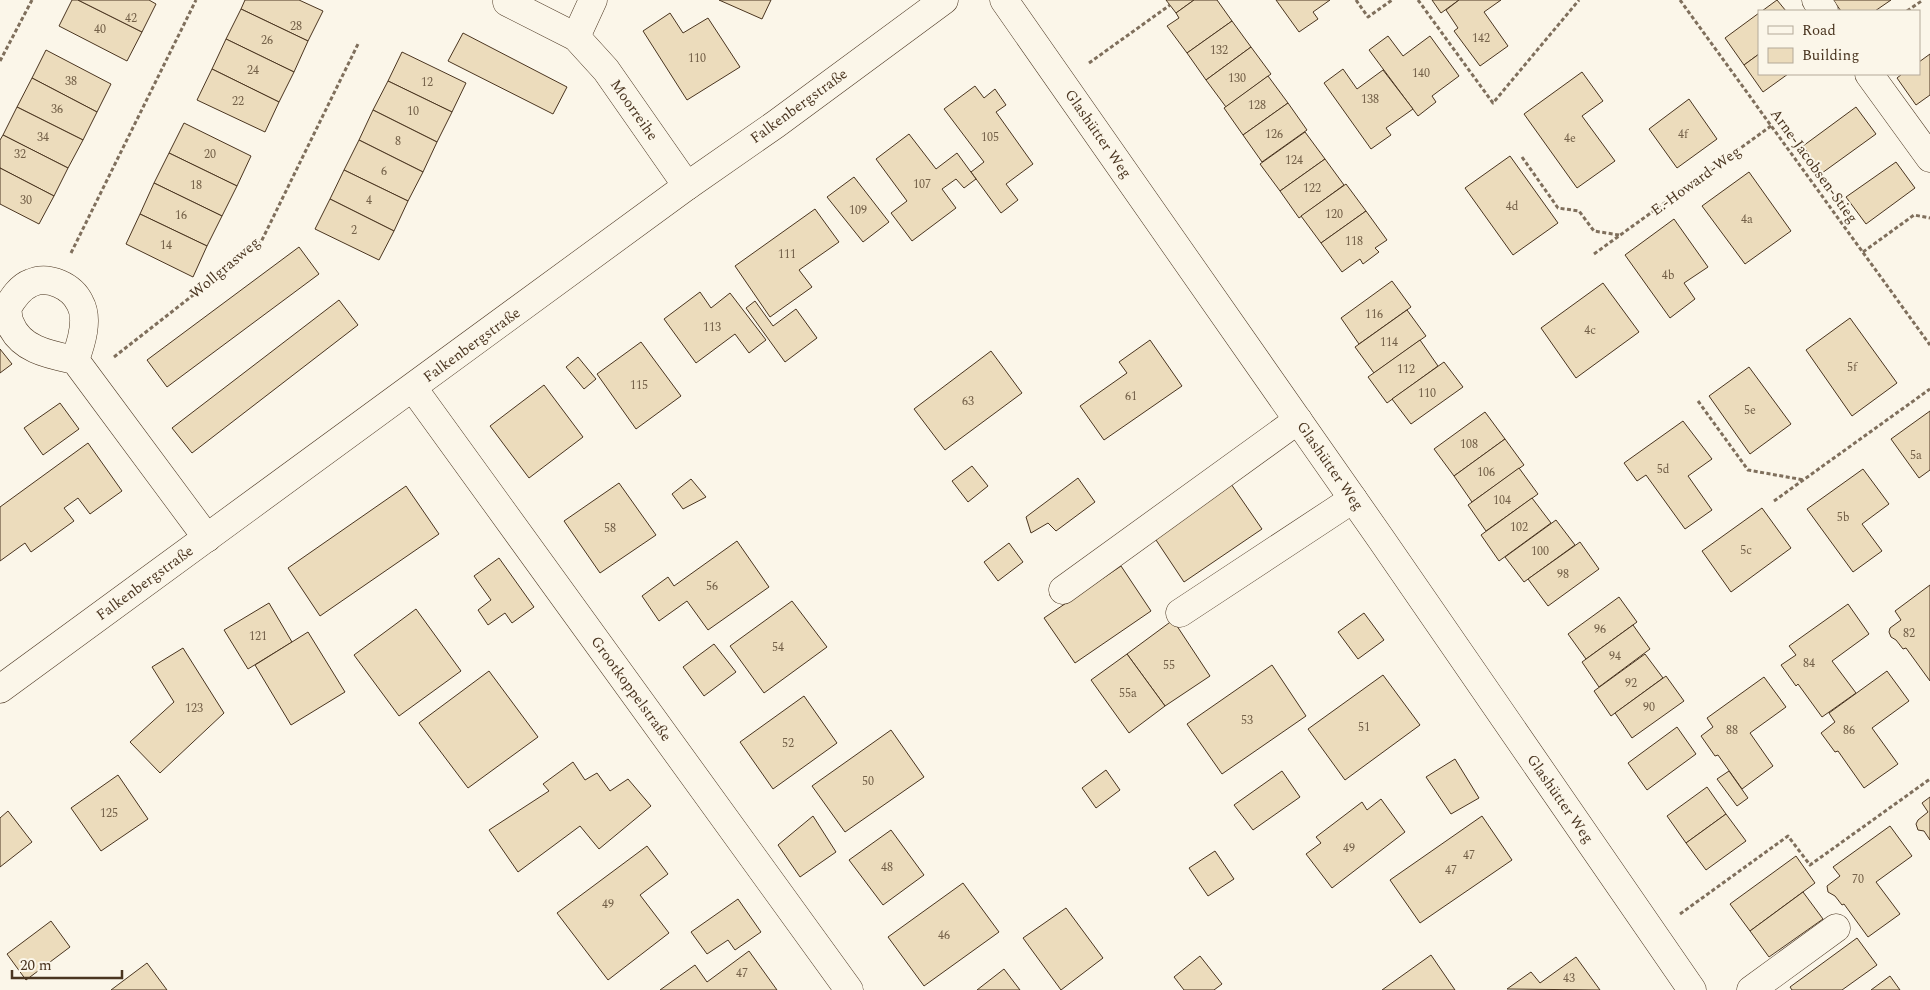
<svg xmlns="http://www.w3.org/2000/svg" width="1930" height="990" font-family="Spectral,serif">
  <rect width="100%" height="100%" fill="#fbf6e9"/>
  <g fill="#ecdcbc" stroke="#4a3520">
    <polygon points="72,0 78,0 142,32 127,61 59,26"/>
    <polygon points="78,0 149,0 156,4 142,32"/>
    <polygon points="245,0 299,0 323,11 308,41 241,9"/>
    <polygon points="719,0 771,0 762,19"/>
    <polygon points="1166,0 1194,0 1176,13"/>
    <polygon points="1194,0 1217,0 1232,21 1187,53 1167,26 1179,18 1176,13"/>
    <polygon points="1276,0 1330,0 1313,12 1318,19 1299,32"/>
    <polygon points="1432,0 1459,0 1441,13"/>
    <polygon points="1459,0 1501,0 1484,12 1508,46 1480,66 1454,31 1458,28 1446,10"/>
    <polygon points="1777,0 1786,11 1762,11"/>
    <polygon points="1833,0 1891,0 1875,11 1841,11"/>
    <polygon points="241,9 308,41 294,72 226,39"/>
    <polygon points="670,13 683,33 708,18 740,67 687,100 643,31"/>
    <polygon points="1759,13 1759,54 1744,65 1725,38"/>
    <polygon points="1232,21 1251,47 1206,80 1187,53"/>
    <polygon points="463,33 567,87 553,114 448,61"/>
    <polygon points="1388,36 1403,56 1430,36 1459,76 1432,96 1436,102 1418,116 1369,50"/>
    <polygon points="226,39 294,72 279,102 212,69"/>
    <polygon points="1251,47 1271,74 1226,107 1206,80"/>
    <polygon points="46,50 111,84 97,112 32,78"/>
    <polygon points="402,52 466,83 452,112 388,81"/>
    <polygon points="1759,54 1759,74 1788,74 1763,92 1744,65"/>
    <polygon points="1930,54 1930,95 1916,105 1897,78 1902,74 1919,74 1919,62"/>
    <polygon points="212,69 279,102 265,132 197,100"/>
    <polygon points="1343,69 1357,89 1383,70 1413,109 1386,128 1391,135 1371,149 1324,83"/>
    <polygon points="1582,72 1603,101 1582,116 1615,161 1577,188 1524,114"/>
    <polygon points="1268,76 1288,103 1243,135 1224,108"/>
    <polygon points="32,78 97,112 83,140 17,107"/>
    <polygon points="388,81 452,112 437,142 373,110"/>
    <polygon points="975,86 984,98 995,89 1006,105 996,112 1033,164 1006,184 1018,200 1001,213 971,172 984,162 944,109"/>
    <polygon points="1689,99 1717,139 1677,168 1649,129"/>
    <polygon points="1288,103 1307,130 1262,162 1243,135"/>
    <polygon points="17,107 83,140 68,168 3,135"/>
    <polygon points="1856,107 1876,134 1822,173 1803,146"/>
    <polygon points="373,110 437,142 423,172 359,140"/>
    <polygon points="184,123 251,156 237,186 169,153"/>
    <polygon points="1305,132 1325,159 1280,191 1260,164"/>
    <polygon points="909,134 936,169 957,153 976,179 964,188 956,179 942,189 956,208 912,241 891,213 907,201 876,159"/>
    <polygon points="3,135 68,168 54,196 0,168 0,140"/>
    <polygon points="359,140 423,172 408,201 344,170"/>
    <polygon points="169,153 237,186 222,216 154,183"/>
    <polygon points="1510,156 1558,223 1513,255 1465,188"/>
    <polygon points="1325,159 1344,185 1299,218 1280,191"/>
    <polygon points="1896,162 1915,188 1866,224 1846,197"/>
    <polygon points="0,168 54,196 39,224 0,204"/>
    <polygon points="344,170 408,201 394,231 330,199"/>
    <polygon points="1749,172 1791,231 1745,264 1702,206"/>
    <polygon points="854,177 889,222 863,242 827,197"/>
    <polygon points="154,183 222,216 207,246 140,214"/>
    <polygon points="1346,184 1366,211 1321,243 1301,216"/>
    <polygon points="330,199 394,231 379,260 315,229"/>
    <polygon points="815,209 839,242 799,270 812,287 770,317 735,266"/>
    <polygon points="1366,211 1387,240 1375,248 1379,252 1363,264 1360,259 1342,272 1321,243"/>
    <polygon points="140,214 207,246 193,277 126,244"/>
    <polygon points="1674,219 1708,267 1684,283 1695,299 1670,318 1625,255"/>
    <polygon points="299,247 319,274 167,387 147,360"/>
    <polygon points="1392,281 1411,307 1359,344 1341,318"/>
    <polygon points="1603,283 1639,332 1576,378 1541,328"/>
    <polygon points="700,292 711,308 730,293 766,340 749,353 735,334 696,363 664,319"/>
    <polygon points="339,300 358,325 192,453 172,428"/>
    <polygon points="755,301 773,326 796,309 817,338 785,362 746,308"/>
    <polygon points="1407,310 1426,336 1374,373 1355,347"/>
    <polygon points="1850,318 1897,383 1852,416 1806,350"/>
    <polygon points="1150,340 1182,386 1104,440 1080,406 1127,373 1119,362"/>
    <polygon points="1420,340 1438,366 1387,403 1368,377"/>
    <polygon points="641,342 681,396 636,429 597,374"/>
    <polygon points="0,349 12,364 0,373"/>
    <polygon points="991,351 1022,393 945,450 914,409"/>
    <polygon points="578,357 596,379 584,389 566,367"/>
    <polygon points="1444,362 1463,387 1411,424 1392,399"/>
    <polygon points="1749,367 1791,424 1750,454 1709,396"/>
    <polygon points="544,385 583,437 529,478 490,426"/>
    <polygon points="60,403 79,429 43,455 24,428"/>
    <polygon points="1930,411 1930,470 1919,478 1891,439"/>
    <polygon points="1485,412 1505,439 1454,476 1434,449"/>
    <polygon points="1683,421 1712,459 1688,476 1712,510 1685,529 1646,475 1637,481 1624,463"/>
    <polygon points="1505,439 1524,465 1472,502 1454,476"/>
    <polygon points="88,443 122,491 90,514 78,498 64,508 74,521 31,552 25,543 0,561 0,507"/>
    <polygon points="972,466 988,486 968,502 952,481"/>
    <polygon points="1519,468 1538,494 1486,531 1468,505"/>
    <polygon points="1863,469 1889,504 1862,524 1882,551 1853,572 1807,509"/>
    <polygon points="1078,478 1095,502 1056,531 1048,523 1031,533 1026,517"/>
    <polygon points="691,479 706,497 683,509 672,494"/>
    <polygon points="619,483 656,535 600,573 564,521"/>
    <polygon points="1231,484 1262,529 1184,582 1154,537"/>
    <polygon points="406,486 439,534 320,616 288,568"/>
    <polygon points="1532,498 1551,523 1499,561 1481,535"/>
    <polygon points="1762,508 1791,548 1731,592 1702,551"/>
    <polygon points="1556,520 1575,545 1524,582 1505,557"/>
    <polygon points="737,541 769,587 708,630 687,601 659,621 642,596 668,577 674,586"/>
    <polygon points="1580,542 1599,569 1548,606 1528,579"/>
    <polygon points="1009,543 1023,562 998,581 984,562"/>
    <polygon points="499,558 534,607 512,623 505,613 488,625 478,610 491,600 474,576"/>
    <polygon points="1121,566 1151,611 1075,663 1044,618"/>
    <polygon points="1930,585 1930,681 1906,648 1903,649 1896,640 1891,637 1889,632 1890,628 1901,620 1895,611"/>
    <polygon points="1619,597 1637,622 1586,659 1568,634"/>
    <polygon points="792,601 827,647 764,693 730,646"/>
    <polygon points="269,603 292,642 248,669 224,630"/>
    <polygon points="1848,604 1869,634 1832,661 1856,693 1822,717 1798,684 1796,686 1781,665 1796,655 1789,646"/>
    <polygon points="416,609 461,671 399,716 354,655"/>
    <polygon points="1364,613 1384,640 1358,659 1338,632"/>
    <polygon points="1173,620 1210,676 1165,706 1127,654"/>
    <polygon points="1633,625 1650,649 1599,687 1582,662"/>
    <polygon points="308,632 345,692 291,725 255,665"/>
    <polygon points="714,644 736,672 704,696 683,667"/>
    <polygon points="183,648 224,713 160,773 130,742 174,702 152,667"/>
    <polygon points="1127,654 1165,706 1129,733 1091,680"/>
    <polygon points="1645,654 1663,678 1611,716 1594,691"/>
    <polygon points="1272,665 1306,716 1222,774 1187,724"/>
    <polygon points="489,671 538,737 468,788 419,723"/>
    <polygon points="1887,671 1909,701 1872,728 1898,764 1864,788 1838,751 1835,752 1821,733 1835,722 1829,713"/>
    <polygon points="1383,675 1420,725 1345,780 1308,729"/>
    <polygon points="1666,676 1684,701 1632,738 1615,713"/>
    <polygon points="1764,677 1786,707 1750,733 1773,766 1742,789 1718,755 1715,756 1701,736 1713,727 1707,718"/>
    <polygon points="804,696 837,743 773,789 740,742"/>
    <polygon points="1677,727 1696,754 1647,790 1628,763"/>
    <polygon points="891,730 924,777 845,832 812,786"/>
    <polygon points="1455,759 1479,798 1451,814 1426,777"/>
    <polygon points="573,762 585,780 597,773 610,791 628,779 651,806 599,849 580,826 518,872 489,830 549,791 543,784"/>
    <polygon points="1106,770 1120,790 1096,808 1082,788"/>
    <polygon points="1282,771 1300,797 1253,830 1234,805"/>
    <polygon points="1729,771 1748,798 1737,806 1717,779"/>
    <polygon points="118,775 148,819 101,851 71,808"/>
    <polygon points="1707,787 1726,814 1686,843 1667,816"/>
    <polygon points="1930,797 1930,840 1924,831 1918,830 1916,824 1918,820 1928,812 1922,803"/>
    <polygon points="1381,799 1405,832 1332,888 1306,854 1321,843 1316,837 1362,802 1367,810"/>
    <polygon points="8,811 32,842 0,867 0,818"/>
    <polygon points="1726,814 1746,841 1706,870 1686,843"/>
    <polygon points="813,816 836,852 800,877 778,845"/>
    <polygon points="1482,816 1512,860 1420,923 1390,880"/>
    <polygon points="1890,826 1912,856 1876,882 1900,914 1868,937 1844,904 1842,905 1835,896 1828,892 1827,886 1840,876 1833,867"/>
    <polygon points="891,830 924,875 883,905 849,860"/>
    <polygon points="647,846 668,874 640,895 669,933 608,980 557,913"/>
    <polygon points="1215,851 1234,879 1208,896 1189,868"/>
    <polygon points="1796,856 1815,883 1750,931 1730,904"/>
    <polygon points="963,883 999,932 924,986 888,937"/>
    <polygon points="1803,892 1823,919 1769,957 1750,931"/>
    <polygon points="738,899 761,932 735,950 728,940 707,954 691,932"/>
    <polygon points="1066,908 1103,958 1061,990 1023,938"/>
    <polygon points="51,921 70,947 26,980 7,954"/>
    <polygon points="1857,938 1877,965 1842,990 1792,990 1790,987"/>
    <polygon points="749,951 777,990 660,990 695,965 707,982"/>
    <polygon points="1431,955 1455,990 1382,990"/>
    <polygon points="1200,956 1222,984 1214,990 1184,990 1174,977"/>
    <polygon points="1576,957 1600,990 1507,989 1531,972 1540,983"/>
    <polygon points="147,963 167,990 111,990"/>
    <polygon points="1004,969 1020,990 977,990"/>
    <polygon points="1890,976 1900,990 1871,990"/>
  </g>
  <g fill="none" stroke-linecap="round" stroke-linejoin="round">
    <g stroke="#4a3520" stroke-width="29">
      <g id="minor">
        <polyline points="508,0 507,2 576,37 606,70 687,186"/>
        <polyline points="1004,0 1381,539 1692,990"/>
        <polyline points="1816,0 1824,11"/>
        <polyline points="576,37 593,0"/>
        <polyline points="1869,74 1930,158"/>
        <path d="M75,360c6,-16 14,-41 5,-57 -8,-17 -32,-28 -49,-20 -11,4 -18,15 -24,25 1,5 1,11 3,15 10,27 41,32 65,37l132,178"/>
        <polyline points="413,388 849,990"/>
        <polyline points="1063,590 1298,420"/>
        <polyline points="1180,613 1353,499"/>
        <polyline points="0,689 687,186 776,124 944,0"/>
        <polyline points="1751,990 1836,928"/>
      </g>
    </g>
    <g stroke="#7f6f5c" stroke-width="3" stroke-dasharray="4 2.5" stroke-linecap="butt">
      <polyline points="1356,0 1368,17 1392,0"/>
      <polyline points="1418,0 1493,103 1579,0"/>
      <polyline points="1680,0 1930,345"/>
      <polyline points="1907,11 1923,0"/>
      <polyline points="0,61 32,0"/>
      <polyline points="1089,63 1170,5"/>
      <polyline points="1522,157 1558,208 1579,211 1594,231 1619,235"/>
      <polyline points="1863,252 1914,215 1930,218"/>
      <polyline points="71,253 196,0"/>
      <polyline points="1594,254 1771,126"/>
      <polyline points="114,357 261,242 359,42"/>
      <polyline points="1698,401 1748,470 1804,480"/>
      <polyline points="1774,501 1930,389"/>
      <polyline points="1680,914 1788,836 1810,865 1930,779"/>
    </g>
    <use href="#minor" stroke="#fbf6e9" stroke-width="28"/>
  </g>
  <g text-anchor="middle" dominant-baseline="central" stroke-width="4" stroke-linejoin="round" paint-order="stroke">
    <g font-size="12" fill="#725f47">
      <text x="131" y="18">42</text>
      <text x="296" y="26">28</text>
      <text x="100" y="29">40</text>
      <text x="1481" y="38">142</text>
      <text x="267" y="40">26</text>
      <text x="1219" y="50">132</text>
      <text x="697" y="58">110</text>
      <text x="253" y="70">24</text>
      <text x="1421" y="73">140</text>
      <text x="1237" y="78">130</text>
      <text x="71" y="81">38</text>
      <text x="427" y="82">12</text>
      <text x="1370" y="99">138</text>
      <text x="238" y="101">22</text>
      <text x="1257" y="105">128</text>
      <text x="57" y="109">36</text>
      <text x="413" y="111">10</text>
      <text x="1274" y="134">126</text>
      <text x="1683" y="134">4f</text>
      <text x="43" y="137">34</text>
      <text x="990" y="137">105</text>
      <text x="1570" y="138">4e</text>
      <text x="398" y="141">8</text>
      <text x="20" y="154">32</text>
      <text x="210" y="154">20</text>
      <text x="1294" y="160">124</text>
      <text x="384" y="171">6</text>
      <text x="922" y="184">107</text>
      <text x="196" y="185">18</text>
      <text x="1312" y="188">122</text>
      <text x="26" y="200">30</text>
      <text x="369" y="200">4</text>
      <text x="1512" y="206">4d</text>
      <text x="858" y="210">109</text>
      <text x="1334" y="214">120</text>
      <text x="181" y="215">16</text>
      <text x="1747" y="219">4a</text>
      <text x="354" y="230">2</text>
      <text x="1354" y="241">118</text>
      <text x="166" y="245">14</text>
      <text x="787" y="254">111</text>
      <text x="1668" y="275">4b</text>
      <text x="1374" y="314">116</text>
      <text x="712" y="327">113</text>
      <text x="1590" y="330">4c</text>
      <text x="1389" y="342">114</text>
      <text x="1852" y="367">5f</text>
      <text x="1406" y="369">112</text>
      <text x="639" y="385">115</text>
      <text x="1427" y="393">110</text>
      <text x="1131" y="396">61</text>
      <text x="968" y="401">63</text>
      <text x="1750" y="410">5e</text>
      <text x="1469" y="444">108</text>
      <text x="1916" y="455">5a</text>
      <text x="1663" y="469">5d</text>
      <text x="1486" y="472">106</text>
      <text x="1502" y="500">104</text>
      <text x="1843" y="517">5b</text>
      <text x="1519" y="527">102</text>
      <text x="610" y="528">58</text>
      <text x="1746" y="550">5c</text>
      <text x="1540" y="551">100</text>
      <text x="1563" y="574">98</text>
      <text x="712" y="586">56</text>
      <text x="1600" y="629">96</text>
      <text x="1909" y="633">82</text>
      <text x="258" y="636">121</text>
      <text x="778" y="647">54</text>
      <text x="1615" y="656">94</text>
      <text x="1809" y="663">84</text>
      <text x="1169" y="665">55</text>
      <text x="1631" y="683">92</text>
      <text x="1128" y="693">55a</text>
      <text x="1649" y="707">90</text>
      <text x="194" y="708">123</text>
      <text x="1247" y="720">53</text>
      <text x="1364" y="727">51</text>
      <text x="1732" y="730">88</text>
      <text x="1849" y="730">86</text>
      <text x="788" y="743">52</text>
      <text x="868" y="781">50</text>
      <text x="109" y="813">125</text>
      <text x="1349" y="848">49</text>
      <text x="1469" y="855">47</text>
      <text x="887" y="867">48</text>
      <text x="1451" y="870">47</text>
      <text x="1858" y="879">70</text>
      <text x="608" y="904">49</text>
      <text x="944" y="935">46</text>
      <text x="742" y="973">47</text>
      <text x="1569" y="978">43</text>
    </g>
    <g font-size="15" fill="#4a3520" stroke="#fbf6e9">
      <text transform="translate(799 106) rotate(-36)">Falkenbergstraße</text>
      <text transform="translate(634 110) rotate(55)">Moorreihe</text>
      <text transform="translate(1098 134) rotate(55)">Glashütter Weg</text>
      <text transform="translate(1814 166) rotate(54)">Arne-Jacobsen-Stieg</text>
      <text transform="translate(1696 181) rotate(-36)">E.-Howard-Weg</text>
      <text transform="translate(225 268) rotate(-40)">Wollgrasweg</text>
      <text transform="translate(472 345) rotate(-36)">Falkenbergstraße</text>
      <text transform="translate(1330 466) rotate(55)">Glashütter Weg</text>
      <text transform="translate(145 583) rotate(-36)">Falkenbergstraße</text>
      <text transform="translate(631 689) rotate(54)">Grootkoppelstraße</text>
      <text transform="translate(1560 799) rotate(55)">Glashütter Weg</text>
    </g>
  </g>
  <rect x="1758" y="10" width="162" height="65" fill="#fbf6e9" stroke="#b4a999"/>
  <rect x="1768" y="26" width="25" height="8" fill="#fbf6e9" stroke="#b4a999"/>
  <text x="1802" y="35" font-size="15" fill="#4a3520">Road</text>
  <rect x="1768" y="48" width="25" height="15" fill="#ecdcbc" stroke="#b4a999"/>
  <text x="1802" y="60" font-size="15" fill="#4a3520">Building</text>
  <path d="M12 970v8h110v-8" fill="none" stroke="#4a3520" stroke-width="2.5"/>
  <text x="20" y="970" font-size="15" fill="#4a3520" stroke="#fbf6e9" stroke-width="4" paint-order="stroke">20 m</text>
</svg>
